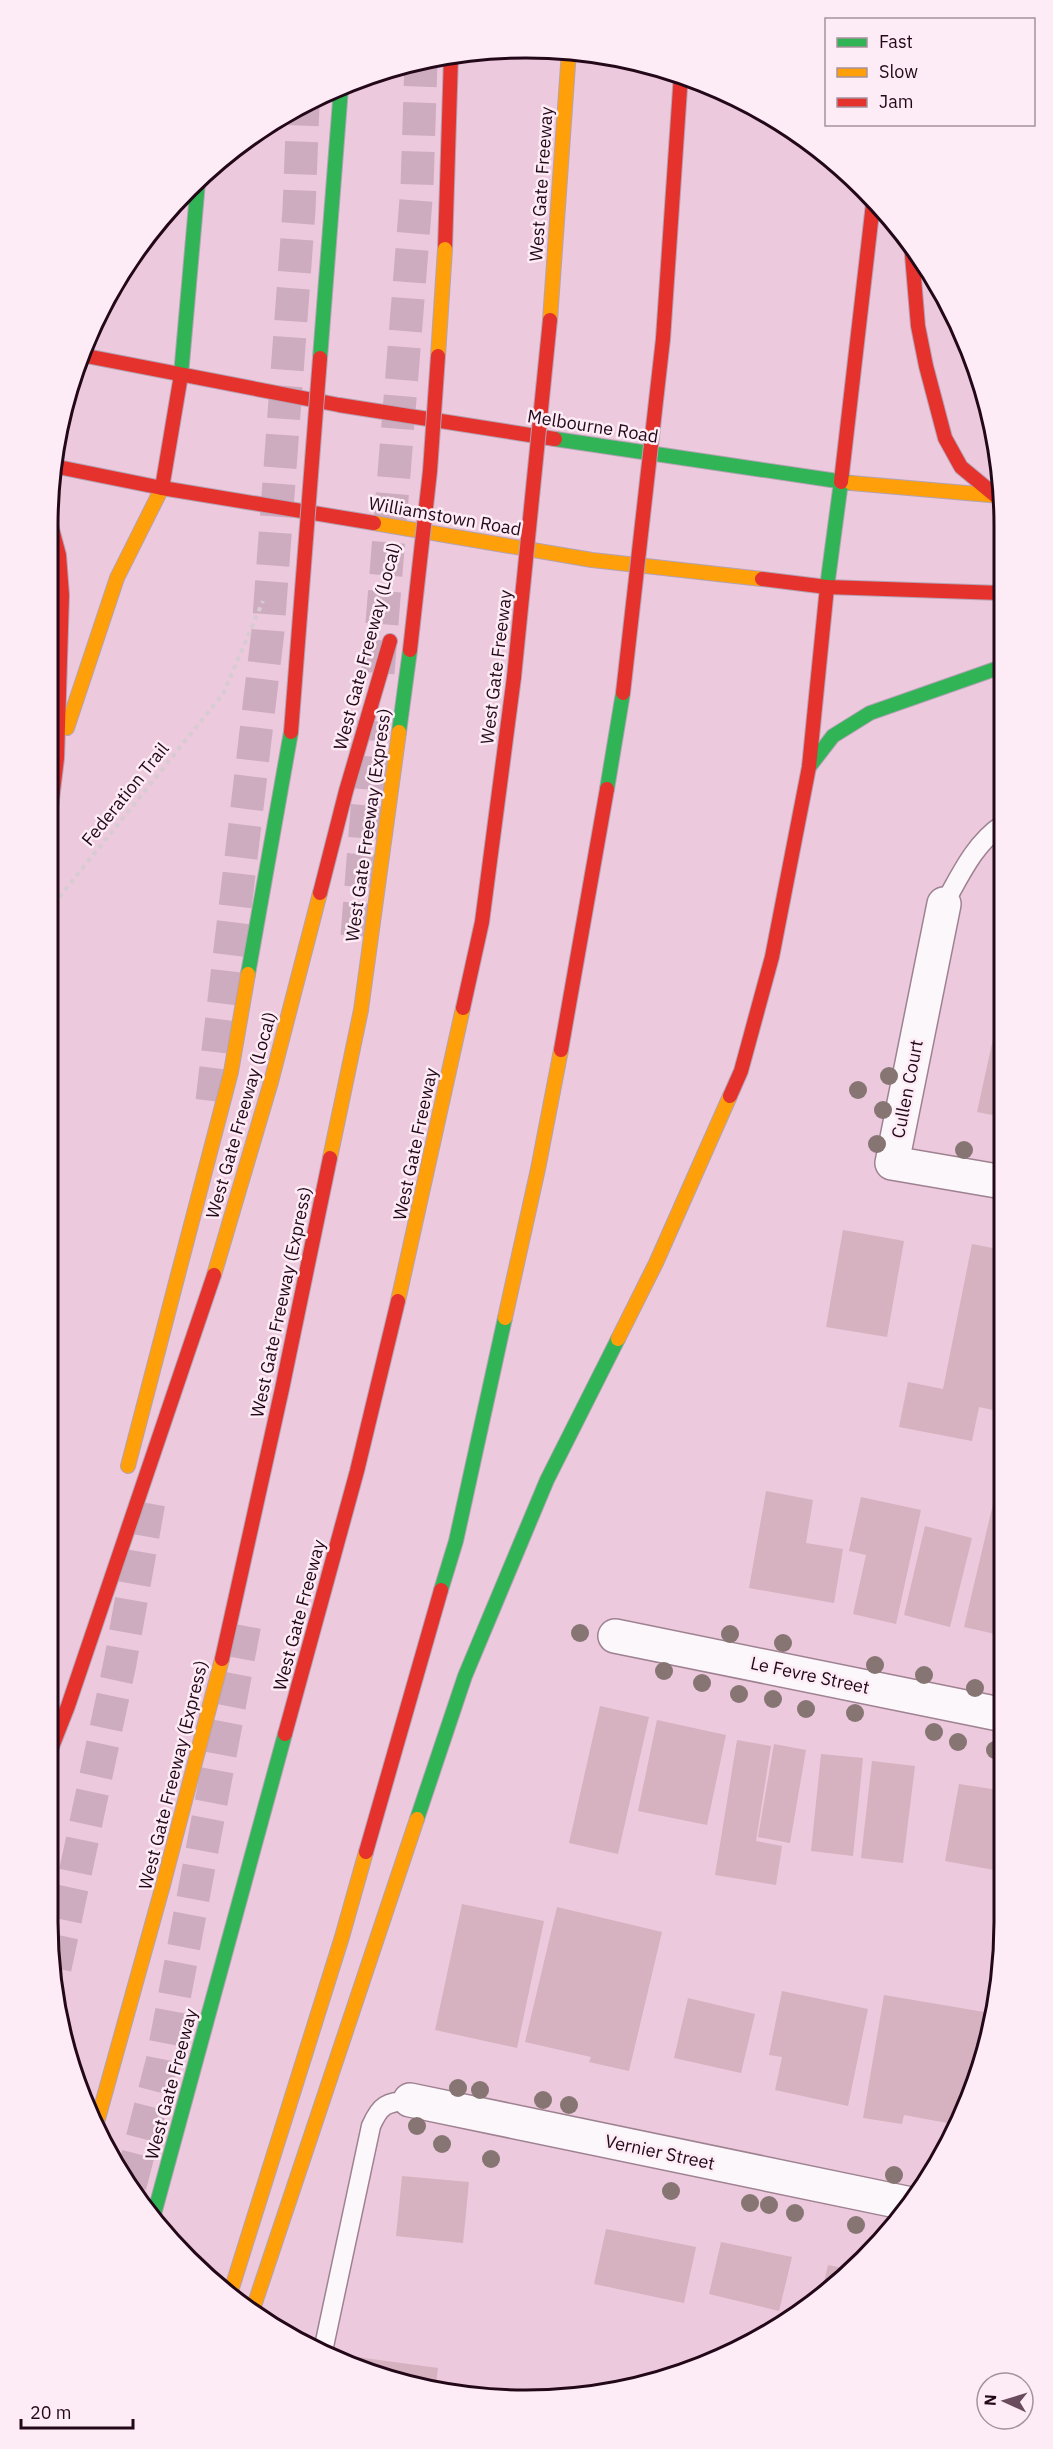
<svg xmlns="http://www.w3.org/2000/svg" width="1053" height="2449" font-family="'IBM Plex Sans',sans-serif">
  <rect width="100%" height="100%" fill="#ecc9dc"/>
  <g fill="#d6b1bf">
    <polygon points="998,1016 1002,1017 1003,1117 977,1112"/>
    <polygon points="843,1230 904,1241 887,1337 826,1327"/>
    <polygon points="972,1244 1003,1250 1003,1382 998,1411 979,1407 972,1441 899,1427 908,1382 943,1389"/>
    <polygon points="766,1491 813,1500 806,1543 843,1549 834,1603 749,1588"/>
    <polygon points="861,1497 921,1510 896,1624 853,1614 866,1555 849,1551"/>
    <polygon points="993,1504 1004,1507 1004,1636 964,1627"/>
    <polygon points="925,1526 972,1538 950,1627 904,1615"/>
    <polygon points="600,1706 649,1717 618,1854 569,1843"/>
    <polygon points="657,1720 726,1735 707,1825 638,1811"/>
    <polygon points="737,1740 771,1746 756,1841 782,1846 776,1885 715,1875"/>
    <polygon points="774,1744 806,1750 790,1843 758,1837"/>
    <polygon points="821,1754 863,1758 853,1856 811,1851"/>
    <polygon points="872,1761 915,1766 903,1863 861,1858"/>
    <polygon points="959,1784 1005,1791 1005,1872 945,1861"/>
    <polygon points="462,1904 544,1921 517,2048 435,2030"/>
    <polygon points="557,1907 662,1932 629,2071 589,2062 591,2057 525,2042"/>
    <polygon points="782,1991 868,2009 848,2106 775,2090 782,2057 769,2055"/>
    <polygon points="884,1995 990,2013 979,2077 958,2125 904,2115 902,2124 863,2118"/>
    <polygon points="688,1998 755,2014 741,2073 674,2058"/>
    <polygon points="402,2176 469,2182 463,2243 396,2236"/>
    <polygon points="606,2229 696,2247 684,2303 594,2284"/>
    <polygon points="721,2242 792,2257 779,2311 709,2294"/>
    <polygon points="828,2265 848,2269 822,2291"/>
    <polygon points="357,2357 438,2368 435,2392 356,2363"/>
  </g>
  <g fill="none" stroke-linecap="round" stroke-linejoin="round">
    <g stroke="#ceacbf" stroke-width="33" stroke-dasharray="33 16" stroke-linecap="butt">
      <polyline points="378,673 417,187 421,61"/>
      <polyline points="357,936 374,721"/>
      <polyline points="212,1101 268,631 299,210 303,105"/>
      <polyline points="55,1968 120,1663 150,1496"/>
      <polyline points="130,2186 162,2062 245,1623"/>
    </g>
    <g stroke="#9e8292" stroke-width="21">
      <g id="lane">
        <path d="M944,904c16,-28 30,-60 58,-79"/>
        <path d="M323,2351l48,-225c10,-23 16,-23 39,-26"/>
      </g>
    </g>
    <g stroke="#9e8292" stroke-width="36">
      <g id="street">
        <polyline points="944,904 892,1163 1003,1182"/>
        <polyline points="615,1636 1004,1715"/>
        <polyline points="410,2100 911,2204"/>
      </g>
    </g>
    <g stroke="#b4a2b5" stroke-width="16">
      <g id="fast">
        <polyline points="181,375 198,182"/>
        <polyline points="555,439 851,483"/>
        <polyline points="827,587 841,482"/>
        <polyline points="399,732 410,650"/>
        <polyline points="809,767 833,736 870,713 1001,667"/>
        <polyline points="607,789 623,693"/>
        <polyline points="248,974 291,732"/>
        <polyline points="441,1590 456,1541 505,1318"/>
        <polyline points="417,1819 465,1676 547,1480 618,1339"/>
        <polyline points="153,2218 285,1734"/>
      </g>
    </g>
    <g stroke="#b4a2b5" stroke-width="16">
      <g id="slow">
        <polyline points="550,320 569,51"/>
        <polyline points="851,483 1001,496"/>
        <polyline points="374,523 592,560 762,579"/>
        <polyline points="67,728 117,578 162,488"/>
        <polyline points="330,1158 361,1010 399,732"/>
        <polyline points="214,1275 271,1082 320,893"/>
        <polyline points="398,1301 463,1008"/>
        <polyline points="505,1318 538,1169 561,1050"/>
        <polyline points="618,1339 656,1263 730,1096"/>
        <polyline points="128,1466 231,1072 248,974"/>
        <polyline points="96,2126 163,1885 222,1659"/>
        <polyline points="231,2291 342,1937 366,1852"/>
        <polyline points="253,2309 417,1819"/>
      </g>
    </g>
    <g stroke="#b4a2b5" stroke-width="16">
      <g id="jam">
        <polyline points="911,243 918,326 926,366 945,438 961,467 996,496"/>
        <polyline points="445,249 451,56"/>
        <polyline points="663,339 681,74"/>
        <polyline points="81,355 339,405 555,439"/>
        <polyline points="58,467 162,488 374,523"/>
        <polyline points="841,482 873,204"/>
        <polyline points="162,488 181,375"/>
        <polyline points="762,579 827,587 1001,593"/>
        <polyline points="48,832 57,758 62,595 59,555 49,518"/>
        <polyline points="320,893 346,791 390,641"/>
        <polyline points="463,1008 482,922 514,677"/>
        <polyline points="561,1050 607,789"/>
        <polyline points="730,1096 741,1071 772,957 809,767 827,587"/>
        <polyline points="222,1659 282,1389 330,1158"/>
        <polyline points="285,1734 357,1471 398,1301"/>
        <polyline points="48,1757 68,1706 214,1275"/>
        <polyline points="366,1852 441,1590"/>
      </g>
    </g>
    <polyline stroke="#d7ccd2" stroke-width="4" stroke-dasharray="4.5 4.5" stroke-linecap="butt" points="48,911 223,694"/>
    <use href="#lane" stroke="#fcf7fa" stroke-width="18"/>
    <use href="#street" stroke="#fcf7fa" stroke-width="33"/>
    <use href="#fast" stroke="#30b455" stroke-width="14"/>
    <use href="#slow" stroke="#ff9f0a" stroke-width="14"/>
    <use href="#jam" stroke="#e5322d" stroke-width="14"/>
    <g stroke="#b4a2b5" stroke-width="16" stroke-linecap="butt">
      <polyline id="fast-bridge" points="320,358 341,88"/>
    </g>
    <g stroke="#b4a2b5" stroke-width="16" stroke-linecap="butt">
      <polyline id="slow-bridge" points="438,356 445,249"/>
    </g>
    <g stroke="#b4a2b5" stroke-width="16" stroke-linecap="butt">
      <g id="jam-bridge">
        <polyline points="410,650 430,471 438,356"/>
        <polyline points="514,677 550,320"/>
        <polyline points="623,693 663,339"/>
        <polyline points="291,732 320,358"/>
      </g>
    </g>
    <polyline stroke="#d7ccd2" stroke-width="4" stroke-dasharray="4.5 4.5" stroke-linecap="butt" points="223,694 263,601"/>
    <use href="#fast-bridge" stroke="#30b455" stroke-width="14"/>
    <use href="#slow-bridge" stroke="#ff9f0a" stroke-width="14"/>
    <use href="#jam-bridge" stroke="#e5322d" stroke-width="14"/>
  </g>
  <g fill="#867572">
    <circle cx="889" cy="1076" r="9"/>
    <circle cx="858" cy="1090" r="9"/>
    <circle cx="883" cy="1110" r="9"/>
    <circle cx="877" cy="1144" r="9"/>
    <circle cx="964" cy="1150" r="9"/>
    <circle cx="580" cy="1633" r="9"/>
    <circle cx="730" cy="1634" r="9"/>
    <circle cx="783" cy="1643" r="9"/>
    <circle cx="875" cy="1665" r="9"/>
    <circle cx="664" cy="1671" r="9"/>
    <circle cx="924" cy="1675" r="9"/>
    <circle cx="702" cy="1683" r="9"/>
    <circle cx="975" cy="1688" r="9"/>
    <circle cx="739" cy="1694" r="9"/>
    <circle cx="773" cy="1699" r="9"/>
    <circle cx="806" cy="1709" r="9"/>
    <circle cx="855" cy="1713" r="9"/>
    <circle cx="934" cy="1732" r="9"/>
    <circle cx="958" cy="1742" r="9"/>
    <circle cx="995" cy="1750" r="9"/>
    <circle cx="458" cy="2088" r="9"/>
    <circle cx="480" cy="2090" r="9"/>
    <circle cx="543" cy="2100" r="9"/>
    <circle cx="569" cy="2105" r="9"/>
    <circle cx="417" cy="2126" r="9"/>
    <circle cx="442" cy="2144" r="9"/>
    <circle cx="491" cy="2159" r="9"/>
    <circle cx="894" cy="2175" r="9"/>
    <circle cx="671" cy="2191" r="9"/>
    <circle cx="750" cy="2203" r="9"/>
    <circle cx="769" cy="2205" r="9"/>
    <circle cx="795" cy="2213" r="9"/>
    <circle cx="856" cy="2225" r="9"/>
  </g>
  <g text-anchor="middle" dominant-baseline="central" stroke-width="5" stroke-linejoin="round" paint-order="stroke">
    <g font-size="18" fill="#230819" stroke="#fdecf5">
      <text transform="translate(541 184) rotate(-86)">West Gate Freeway</text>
      <text transform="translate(593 426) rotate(9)">Melbourne Road</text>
      <text transform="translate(445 516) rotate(10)">Williamstown Road</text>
      <text transform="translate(367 646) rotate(-75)">West Gate Freeway (Local)</text>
      <text transform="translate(496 667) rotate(-83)">West Gate Freeway</text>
      <text transform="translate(125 794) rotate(-51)">Federation Trail</text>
      <text transform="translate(368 825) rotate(-82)">West Gate Freeway (Express)</text>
      <text transform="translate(907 1089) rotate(-79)">Cullen Court</text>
      <text transform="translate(241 1115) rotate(-74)">West Gate Freeway (Local)</text>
      <text transform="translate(415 1144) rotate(-78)">West Gate Freeway</text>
      <text transform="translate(281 1302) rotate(-78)">West Gate Freeway (Express)</text>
      <text transform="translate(299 1615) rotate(-75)">West Gate Freeway</text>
      <text transform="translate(810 1675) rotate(12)">Le Fevre Street</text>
      <text transform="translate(173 1775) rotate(-76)">West Gate Freeway (Express)</text>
      <text transform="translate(171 2084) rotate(-75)">West Gate Freeway</text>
      <text transform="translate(660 2152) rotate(12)">Vernier Street</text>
    </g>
  </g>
  <path d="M0 0H1053V2449H0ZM526 58H526A468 468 0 0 1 994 526V1922A468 468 0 0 1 526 2390H526A468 468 0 0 1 58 1922V526A468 468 0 0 1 526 58Z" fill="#fdecf5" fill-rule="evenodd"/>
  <path fill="none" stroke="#230819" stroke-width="3" d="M526 58H526A468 468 0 0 1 994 526V1922A468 468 0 0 1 526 2390H526A468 468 0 0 1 58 1922V526A468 468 0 0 1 526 58Z"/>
  <rect x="825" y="18" width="210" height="108" fill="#fdecf5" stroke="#a6919d" stroke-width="1.5"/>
  <rect x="837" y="38" width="30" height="9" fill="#30b455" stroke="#a6919d" stroke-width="1.5"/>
  <text x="879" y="48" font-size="18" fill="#230819">Fast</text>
  <rect x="837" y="68" width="30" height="9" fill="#ff9f0a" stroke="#a6919d" stroke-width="1.5"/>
  <text x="879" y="78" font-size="18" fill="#230819">Slow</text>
  <rect x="837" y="98" width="30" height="9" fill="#e5322d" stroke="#a6919d" stroke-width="1.5"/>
  <text x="879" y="108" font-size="18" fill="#230819">Jam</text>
  <g transform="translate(1005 2401) rotate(274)"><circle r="28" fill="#fdecf5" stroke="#a6919d" stroke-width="1.5"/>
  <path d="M0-4.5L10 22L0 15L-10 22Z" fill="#694c5d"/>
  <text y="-9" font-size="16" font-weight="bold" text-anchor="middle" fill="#230819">N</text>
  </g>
  <path d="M21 2419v9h112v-9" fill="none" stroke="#230819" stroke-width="3"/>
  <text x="30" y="2419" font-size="18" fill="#230819" stroke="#fdecf5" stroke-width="4.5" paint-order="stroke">20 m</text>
</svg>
